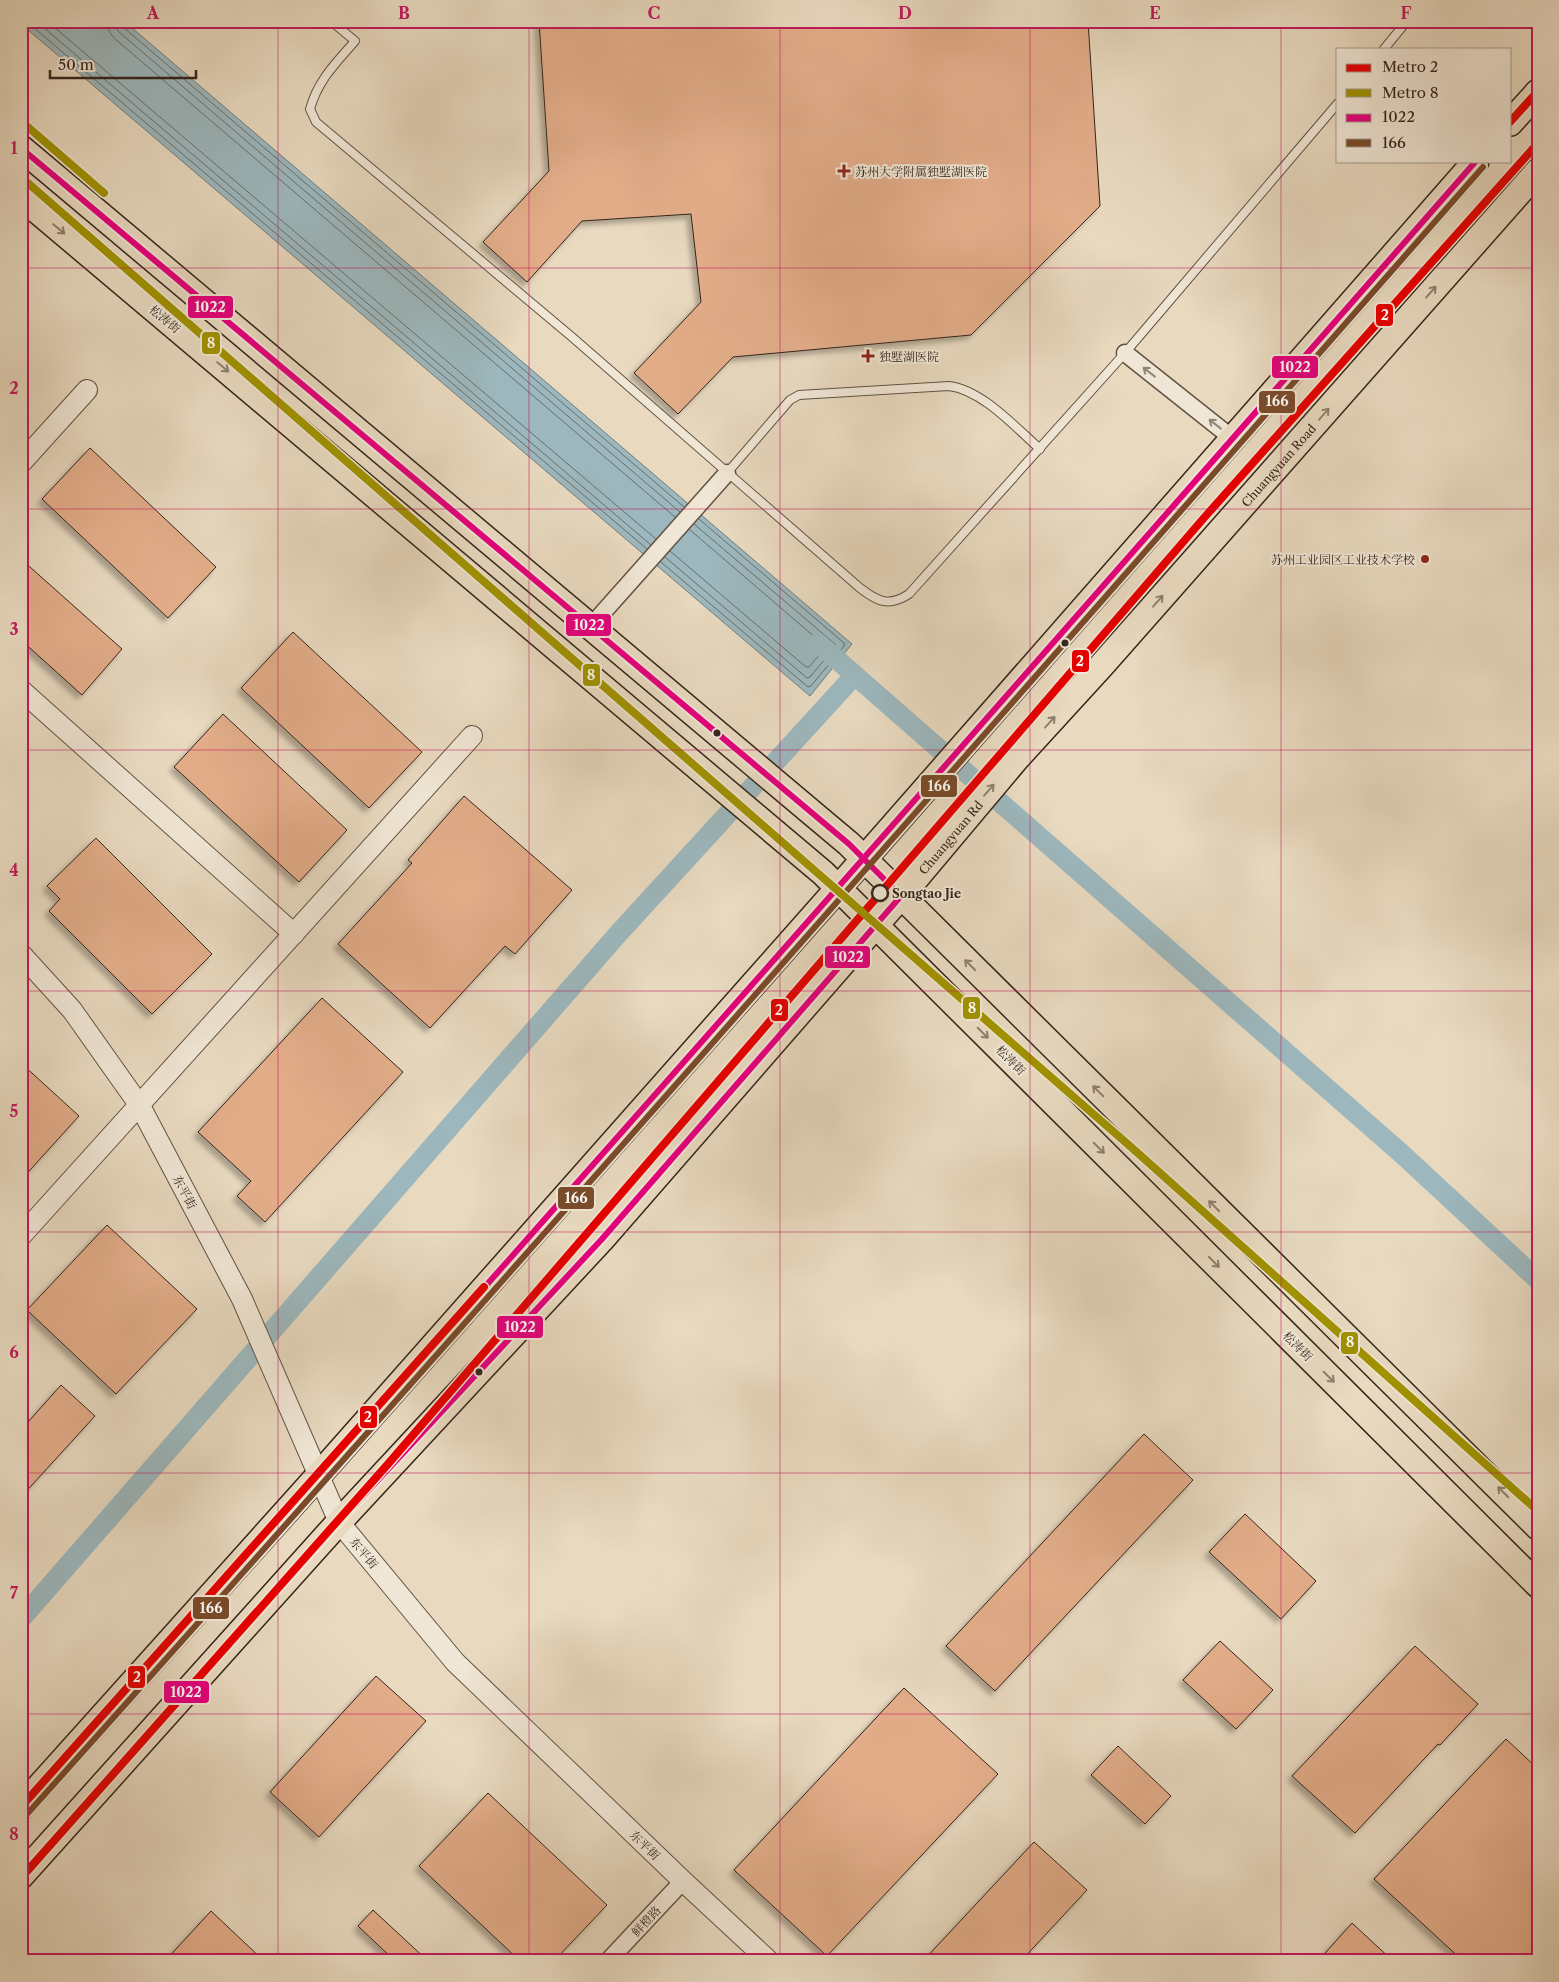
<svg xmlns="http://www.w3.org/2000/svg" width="1559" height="1982" font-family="'Libre Caslon Text','Noto Serif SC',serif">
  <defs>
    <filter id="shadow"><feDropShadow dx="-4.5" dy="4.5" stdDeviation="2.5" flood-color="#0004"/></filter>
  </defs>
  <rect width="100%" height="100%" fill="#e8d9bf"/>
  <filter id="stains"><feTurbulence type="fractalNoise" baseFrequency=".004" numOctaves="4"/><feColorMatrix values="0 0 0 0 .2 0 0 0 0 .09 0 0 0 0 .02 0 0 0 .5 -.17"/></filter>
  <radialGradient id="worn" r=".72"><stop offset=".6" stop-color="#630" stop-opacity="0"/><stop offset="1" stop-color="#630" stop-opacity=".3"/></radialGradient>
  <polygon fill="#9cb7bd" stroke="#727d7c" points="21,21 124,21 852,644 810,696 21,24"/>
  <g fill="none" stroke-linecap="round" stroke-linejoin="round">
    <g stroke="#686e6c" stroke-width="1">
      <polyline points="26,21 647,549"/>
      <polyline points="36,21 651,545"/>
      <polyline points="47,21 656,539"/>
      <polyline points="108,21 109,31 114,38 675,517"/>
      <polyline points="115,21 116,28 119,32 680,512"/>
      <polyline points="121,21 123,27 185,80 684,507"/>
      <polyline points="670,551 806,667 809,667 825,648 824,645 689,529"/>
      <polyline points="665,557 807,678 810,677 835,647 835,644 694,524"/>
      <polyline points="661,562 808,687 811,686 844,646 844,643 699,519"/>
    </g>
    <g stroke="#9cb7bd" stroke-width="20">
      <polyline points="818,643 1402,1154 1538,1280"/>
      <polyline points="21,1619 617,935 855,675"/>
    </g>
  </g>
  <g fill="#e2ac89" stroke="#34251b" filter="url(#shadow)">
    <polygon points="539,21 1088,21 1100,206 971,335 733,357 678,414 634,373 701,302 691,214 582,221 527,282 483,242 549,171"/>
    <polygon points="90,448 216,567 168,618 42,499"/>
    <polygon points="21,559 122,649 82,695 21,640"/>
    <polygon points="293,632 422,752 369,808 241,688"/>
    <polygon points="223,714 347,830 299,882 174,767"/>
    <polygon points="464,796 572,890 515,954 505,946 430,1028 338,944 412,863 408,860"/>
    <polygon points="96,838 212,954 152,1014 49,911 60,899 47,886"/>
    <polygon points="322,998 403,1072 265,1222 237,1196 251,1181 198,1132"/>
    <polygon points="21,1063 79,1116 21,1180"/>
    <polygon points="107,1225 197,1309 116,1394 27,1310"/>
    <polygon points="61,1385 95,1416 21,1497 21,1430"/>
    <polygon points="1144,1434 1193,1480 995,1691 946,1646"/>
    <polygon points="1245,1514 1316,1581 1281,1619 1209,1552"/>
    <polygon points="1220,1641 1273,1690 1236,1729 1183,1680"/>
    <polygon points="1415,1646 1478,1704 1440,1745 1438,1744 1355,1833 1292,1776"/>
    <polygon points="376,1676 426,1721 319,1837 270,1792"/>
    <polygon points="904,1688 998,1774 827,1956 734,1870"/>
    <polygon points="1506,1739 1538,1769 1538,1961 1463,1961 1374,1879"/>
    <polygon points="1118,1746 1171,1796 1145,1824 1091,1775"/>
    <polygon points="488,1793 607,1905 554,1961 520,1961 419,1866"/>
    <polygon points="1034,1842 1087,1890 1021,1961 923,1961"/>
    <polygon points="373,1910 428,1961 395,1961 358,1926"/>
    <polygon points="211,1911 264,1961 165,1961"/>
    <polygon points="1352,1923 1393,1961 1318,1961"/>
  </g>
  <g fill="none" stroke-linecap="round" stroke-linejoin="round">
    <g stroke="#615244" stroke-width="10">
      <g id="service">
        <path d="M331,21l24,20c-19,22 -37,39 -45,68l6,13 256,215 288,251c18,14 29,19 49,6l216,-241 213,-250"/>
        <polyline points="1384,49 1407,21"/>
        <path d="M727,473l63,-73 9,-5 150,-9c33,4 66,41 91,63"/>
      </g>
    </g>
    <g stroke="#615244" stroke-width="19">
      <g id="minor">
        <polyline points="1125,353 1232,438"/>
        <polyline points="591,626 727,473"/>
        <polyline points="608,1961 683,1881"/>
      </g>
    </g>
    <g stroke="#615244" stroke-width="22">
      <g id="tertiary">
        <polyline points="21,463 87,390"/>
        <polyline points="21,690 294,934"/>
        <polyline points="21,954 72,1010 140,1106 242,1299 339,1522 455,1662 683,1881 769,1961"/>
        <polyline points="21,1236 472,736"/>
      </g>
    </g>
    <g stroke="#34251b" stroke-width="28">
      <g id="primary">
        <polyline points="1510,123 1538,92"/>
        <polyline points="21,148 849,844 1538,1527"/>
        <polyline points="21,197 823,873 1538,1585"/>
        <polyline points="21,1807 318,1476 864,859 1476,161"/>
        <path id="s1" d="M21,1876l318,-354 263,-283 299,-343 116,-138 85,-93 436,-494"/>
      </g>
    </g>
    <use href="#service" stroke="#f0e6d5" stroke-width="8"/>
    <use href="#minor" stroke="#f0e6d5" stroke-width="16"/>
    <use href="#tertiary" stroke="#f0e6d5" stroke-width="20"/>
    <use href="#primary" stroke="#e8d9bf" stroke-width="25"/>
    <g stroke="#f0e6d5" stroke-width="10">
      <g id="bus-1">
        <polyline points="1510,123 1538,92"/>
        <polyline points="21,148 849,844 901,896 602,1239 339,1522 21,1876"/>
        <path d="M21,1807c489,-545 972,-1095 1455,-1646"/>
      </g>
    </g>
    <g stroke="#f0e6d5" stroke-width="10">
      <path id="bus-2" d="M28,1813c489,-545 972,-1096 1455,-1646"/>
    </g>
    <use href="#bus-1" stroke="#e5007d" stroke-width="6"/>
    <use href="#bus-2" stroke="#7a4b2a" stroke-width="6"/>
    <g stroke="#f0e6d5" stroke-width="11">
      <g id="metro-1">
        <polyline points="1510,122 1538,91"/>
        <polyline points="21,1807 484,1287"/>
        <polyline points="21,1878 388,1464 1203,519 1538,143"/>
      </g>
    </g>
    <g stroke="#f0e6d5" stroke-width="11">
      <g id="metro-2">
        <polyline points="21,121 104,193"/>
        <polyline points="21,177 1131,1147 1538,1511"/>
      </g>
    </g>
    <use href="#metro-1" stroke="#e60000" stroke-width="8"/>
    <use href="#metro-2" stroke="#a09200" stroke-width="8"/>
  </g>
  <defs><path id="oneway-shaft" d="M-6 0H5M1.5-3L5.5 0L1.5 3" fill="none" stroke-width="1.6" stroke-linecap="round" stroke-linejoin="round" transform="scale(1.25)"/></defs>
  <g stroke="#8e7f6d">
    <use href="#oneway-shaft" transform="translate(59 229) rotate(40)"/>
    <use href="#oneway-shaft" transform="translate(1431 292) rotate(-49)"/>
    <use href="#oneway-shaft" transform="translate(223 367) rotate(40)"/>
    <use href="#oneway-shaft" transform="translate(1324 414) rotate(-49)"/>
    <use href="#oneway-shaft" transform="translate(1158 601) rotate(-49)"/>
    <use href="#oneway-shaft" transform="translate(1050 722) rotate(-48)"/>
    <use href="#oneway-shaft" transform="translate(989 790) rotate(-49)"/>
    <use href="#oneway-shaft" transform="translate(970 965) rotate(-135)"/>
    <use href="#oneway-shaft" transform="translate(983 1033) rotate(45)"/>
    <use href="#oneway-shaft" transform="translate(1098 1091) rotate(-135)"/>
    <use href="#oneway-shaft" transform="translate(1099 1148) rotate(45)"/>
    <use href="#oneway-shaft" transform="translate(1214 1206) rotate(-135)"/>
    <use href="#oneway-shaft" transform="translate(1214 1262) rotate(45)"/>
    <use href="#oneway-shaft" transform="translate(1329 1377) rotate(45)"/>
    <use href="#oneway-shaft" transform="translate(1503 1492) rotate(-135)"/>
  </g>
  <g stroke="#928678">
    <use href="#oneway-shaft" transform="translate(1149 372) rotate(-142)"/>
    <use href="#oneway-shaft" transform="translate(1215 424) rotate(-142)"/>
  </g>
  <path fill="none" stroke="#c2185b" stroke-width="1" stroke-opacity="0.55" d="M278,21v1940M529,21v1940M780,21v1940M1030,21v1940M1281,21v1940M21,268h1517M21,509h1517M21,750h1517M21,991h1517M21,1232h1517M21,1473h1517M21,1714h1517"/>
  <g fill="#8f2418" stroke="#f0e6d5" stroke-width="2">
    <path d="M841.5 163.5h5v5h5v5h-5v5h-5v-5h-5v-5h5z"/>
    <path d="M865.5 348.5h5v5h5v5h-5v5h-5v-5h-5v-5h5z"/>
    <circle cx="1425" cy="559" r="5"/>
  </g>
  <g fill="#34251b" stroke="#f0e6d5" stroke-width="2">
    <circle cx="1065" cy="643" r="4.5"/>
    <circle cx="717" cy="733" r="4.5"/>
    <circle cx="479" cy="1372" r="4.5"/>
  </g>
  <circle fill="#f0e6d5" stroke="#34251b" stroke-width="2.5" cx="880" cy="893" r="8"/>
  <g text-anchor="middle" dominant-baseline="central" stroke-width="4" stroke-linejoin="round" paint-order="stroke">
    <g font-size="12" fill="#34251b" stroke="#f0e6d5" text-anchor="start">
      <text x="855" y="171">苏州大学附属独墅湖医院</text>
      <text x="879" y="356">独墅湖医院</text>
      <text x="1415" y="559" text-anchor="end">苏州工业园区工业技术学校</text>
    </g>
    <g font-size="12" fill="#34251b" stroke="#f0e6d5">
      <text transform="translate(165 319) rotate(40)">松涛街</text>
      <text stroke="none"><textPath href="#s1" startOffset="1890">Chuangyuan Road</textPath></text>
      <text stroke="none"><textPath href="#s1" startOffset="1394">Chuangyuan Rd</textPath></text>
      <text transform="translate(1011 1060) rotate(45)">松涛街</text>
      <text transform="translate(185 1192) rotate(62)">东平街</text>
      <text transform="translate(1298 1346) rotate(45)">松涛街</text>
      <text transform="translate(364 1553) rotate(50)">东平街</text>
      <text transform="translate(645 1845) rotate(44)">东平街</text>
      <text transform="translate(646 1921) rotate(-47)">鲜橙路</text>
    </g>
    <g font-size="12" font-weight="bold" fill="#34251b" stroke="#f0e6d5" text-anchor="start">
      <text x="892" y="893">Songtao Jie</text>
    </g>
  </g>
  <g stroke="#f0e6d5" stroke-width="2">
    <rect x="187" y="295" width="47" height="24" rx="5" fill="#e5007d"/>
    <rect x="1375" y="303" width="19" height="24" rx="5" fill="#e60000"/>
    <rect x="201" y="331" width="20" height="24" rx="5" fill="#a09200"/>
    <rect x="1271" y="355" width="48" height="24" rx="5" fill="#e5007d"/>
    <rect x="1258" y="390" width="38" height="24" rx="5" fill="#7a4b2a"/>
    <rect x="565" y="613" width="47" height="24" rx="5" fill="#e5007d"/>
    <rect x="1071" y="649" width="19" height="24" rx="5" fill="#e60000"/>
    <rect x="582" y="663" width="19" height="24" rx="5" fill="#a09200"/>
    <rect x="920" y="774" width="38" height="24" rx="5" fill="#7a4b2a"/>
    <rect x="824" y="945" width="47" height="24" rx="5" fill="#e5007d"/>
    <rect x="962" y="996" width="19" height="24" rx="5" fill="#a09200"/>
    <rect x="770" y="998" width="19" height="24" rx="5" fill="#e60000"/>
    <rect x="557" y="1186" width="38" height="24" rx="5" fill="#7a4b2a"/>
    <rect x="496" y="1315" width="48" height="24" rx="5" fill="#e5007d"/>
    <rect x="1340" y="1331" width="19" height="24" rx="5" fill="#a09200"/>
    <rect x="359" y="1405" width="19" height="24" rx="5" fill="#e60000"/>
    <rect x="192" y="1596" width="38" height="24" rx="5" fill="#7a4b2a"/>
    <rect x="127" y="1665" width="19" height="24" rx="5" fill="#e60000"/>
    <rect x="163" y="1680" width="47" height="24" rx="5" fill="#e5007d"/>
  </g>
  <g font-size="14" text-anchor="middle" font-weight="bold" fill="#fff">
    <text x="210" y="312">1022</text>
    <text x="1385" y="320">2</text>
    <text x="211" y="348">8</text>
    <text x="1295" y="372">1022</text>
    <text x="1277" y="406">166</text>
    <text x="589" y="630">1022</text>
    <text x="1080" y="666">2</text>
    <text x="591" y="680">8</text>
    <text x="939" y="791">166</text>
    <text x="848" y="962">1022</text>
    <text x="972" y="1013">8</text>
    <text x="779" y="1015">2</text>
    <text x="576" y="1203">166</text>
    <text x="520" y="1332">1022</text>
    <text x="1350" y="1347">8</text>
    <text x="368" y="1422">2</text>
    <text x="211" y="1613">166</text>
    <text x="137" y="1682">2</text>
    <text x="186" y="1697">1022</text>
  </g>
  <rect width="1559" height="1982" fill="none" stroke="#e8d9bf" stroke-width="55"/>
  <rect x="1336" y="48" width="175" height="115" fill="#f0e6d5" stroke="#a5998b"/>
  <rect x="1346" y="64" width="25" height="8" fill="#e60000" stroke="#a5998b"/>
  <text x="1382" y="72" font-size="15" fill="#34251b">Metro 2</text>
  <rect x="1346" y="89" width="25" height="8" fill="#a09200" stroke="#a5998b"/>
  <text x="1382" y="98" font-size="15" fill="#34251b">Metro 8</text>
  <rect x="1346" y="114" width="25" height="8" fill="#e5007d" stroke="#a5998b"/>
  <text x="1382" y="122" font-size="15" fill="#34251b">1022</text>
  <rect x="1346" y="139" width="25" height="8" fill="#7a4b2a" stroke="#a5998b"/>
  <text x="1382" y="148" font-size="15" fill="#34251b">166</text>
  <path d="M50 70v8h146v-8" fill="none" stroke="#34251b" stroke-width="2.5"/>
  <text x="58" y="70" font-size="15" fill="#34251b" stroke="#f0e6d5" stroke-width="4" paint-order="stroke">50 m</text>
  <rect x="28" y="28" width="1504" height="1926" fill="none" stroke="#c2185b" stroke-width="2"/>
  <g font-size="16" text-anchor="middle" font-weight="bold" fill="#c2185b">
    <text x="153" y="19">A</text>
    <text x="404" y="19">B</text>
    <text x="654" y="19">C</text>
    <text x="905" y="19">D</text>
    <text x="1155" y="19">E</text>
    <text x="1406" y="19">F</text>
    <text x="14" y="154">1</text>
    <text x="14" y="394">2</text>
    <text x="14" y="635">3</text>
    <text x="14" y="876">4</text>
    <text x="14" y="1117">5</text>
    <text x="14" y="1358">6</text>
    <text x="14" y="1599">7</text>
    <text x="14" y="1840">8</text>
  </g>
  <rect width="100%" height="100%" filter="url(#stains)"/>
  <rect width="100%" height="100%" fill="url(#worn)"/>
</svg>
